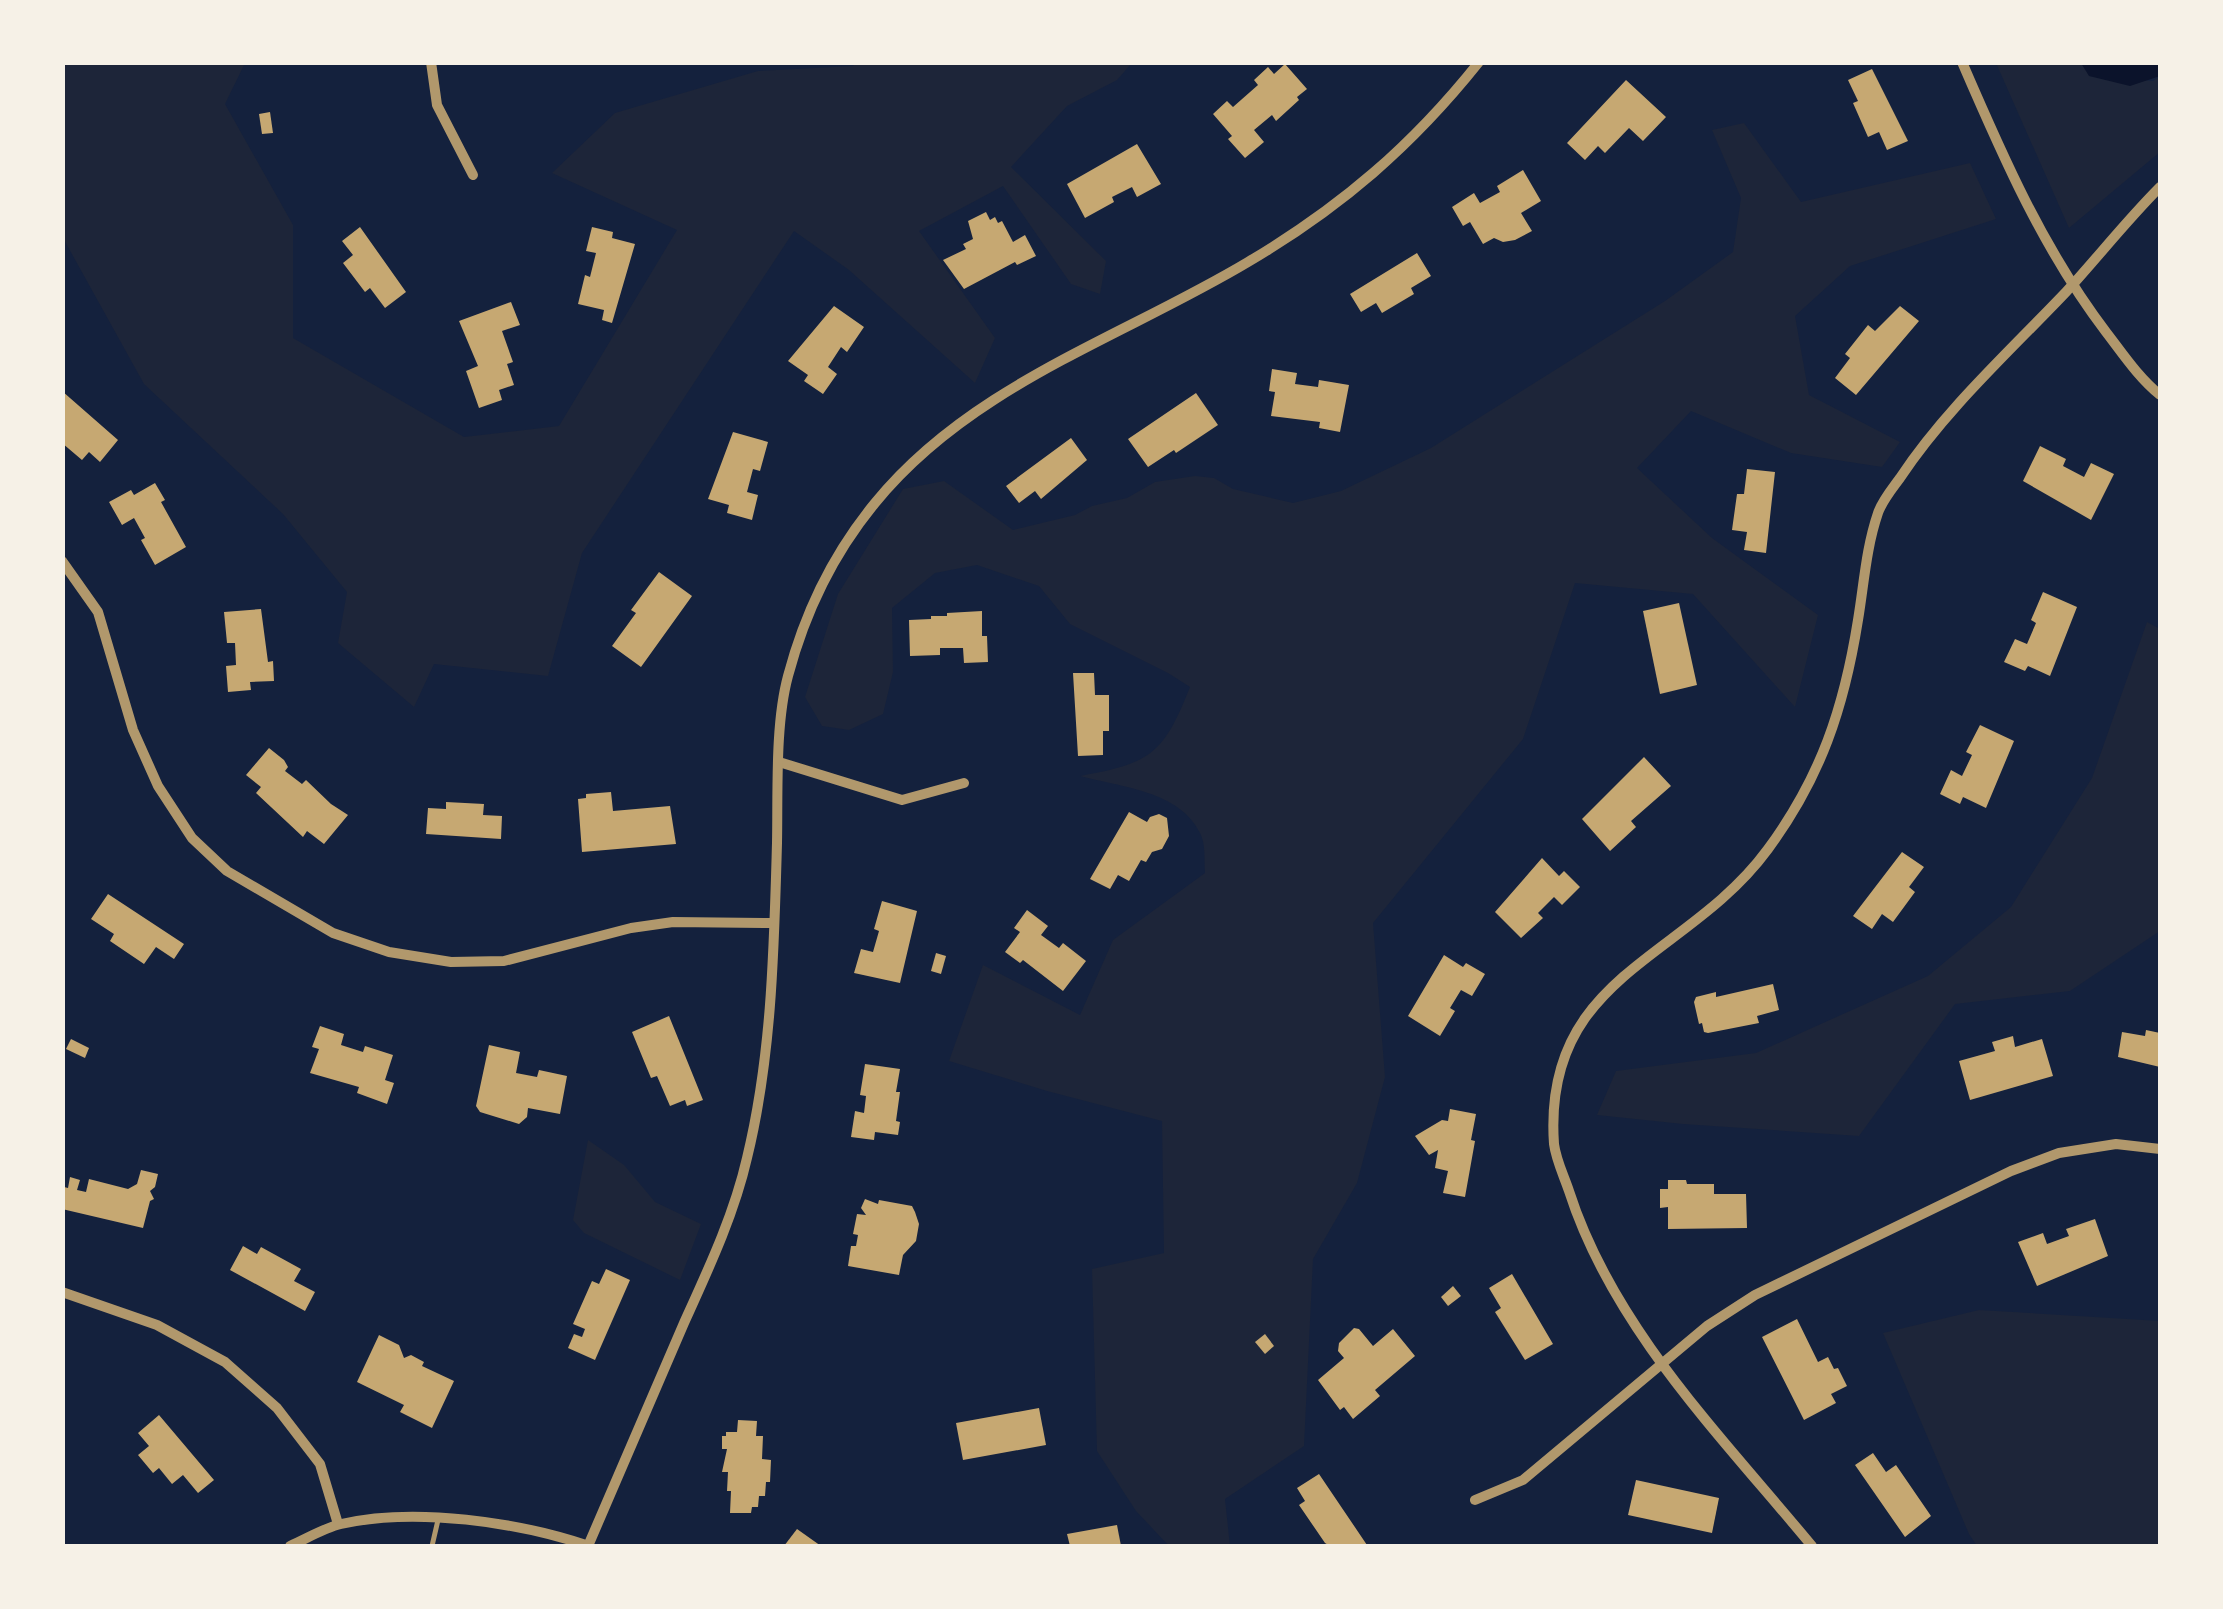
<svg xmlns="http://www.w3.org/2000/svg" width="2223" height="1609" font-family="Quicksand,sans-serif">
  <rect width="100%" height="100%" fill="#14213d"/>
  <g fill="#1d2539">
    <polygon points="856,63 1132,63 1117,80 1067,106 1011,167 1106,261 1100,294 1071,284 1003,186 919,231 995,338 975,383 849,270 794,231 582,553 548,676 434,664 414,707 338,643 347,592 283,514 144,384 63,238 63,63 245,63 225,104 293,225 293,338 464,437 559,426 677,230 552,173 615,113 758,71 853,66"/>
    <polygon points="1996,63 2081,63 2090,76 2153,81 2160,76 2160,152 2069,228"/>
    <path d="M1744,123l57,79 169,-39 26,56 -146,47 -55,50 14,79 91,47 -18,25 -91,-14 -100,-42 -54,57 75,70 106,77 -23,92 -102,-113 -118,-11 -52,156 -150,184 12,154 -28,106 -44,76 -9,187 -79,53 5,47h-61l-33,-35 -39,-60 -5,-182 72,-16 -2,-132 -115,-30 -98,-30 34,-96 97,50 33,-75 92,-67c-1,-12 1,-29 -5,-40 -20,-42 -79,-46 -120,-57 71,-13 83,-21 110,-89l-22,-14 -98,-49 -31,-38 -62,-21 -42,8 -43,35 1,64 -10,42 -34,16 -27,-4 -17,-29 33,-103 65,-105 41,-8 69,49 62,-15 17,-9 35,-8 28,-16 40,-6 19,2 19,11 60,14 48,-12 90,-43 234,-147 68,-49 8,-54 -29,-68z"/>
    <polygon points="2147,622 2160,629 2160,931 2070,991 1955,1004 1859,1136 1683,1124 1597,1115 1616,1071 1756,1053 1928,976 2011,907 2092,778"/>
    <polygon points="588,1140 624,1165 655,1202 701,1224 680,1280 584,1233 573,1220"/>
    <polygon points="1979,1310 2160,1321 2160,1546 1977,1546 1969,1534 1883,1333"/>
  </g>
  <polygon fill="#0b132b" points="2081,63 2160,63 2160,76 2130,86 2089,76"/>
  <g fill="#c6a872">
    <polygon points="1285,64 1307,89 1297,97 1299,100 1276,121 1272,115 1254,130 1264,142 1245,158 1228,139 1232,136 1213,114 1227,101 1233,107 1258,85 1254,80 1268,67 1274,74"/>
    <polygon points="1872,69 1908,141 1887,150 1879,132 1868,137 1853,103 1858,101 1848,80"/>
    <polygon points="1626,80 1666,117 1643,141 1629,128 1605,153 1598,146 1585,160 1567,143"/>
    <polygon points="270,112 273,133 262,134 259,114"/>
    <polygon points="1137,144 1161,184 1137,197 1132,187 1112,197 1114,202 1085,218 1067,184"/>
    <polygon points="1523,170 1541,201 1521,213 1532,231 1515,240 1503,242 1494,238 1483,244 1470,222 1463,226 1452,207 1474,193 1480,203 1500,192 1497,186"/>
    <polygon points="986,212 990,220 995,217 998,223 1002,221 1013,242 1025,235 1036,256 1017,265 1015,262 964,289 943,260 966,249 963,244 973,239 968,221"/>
    <polygon points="360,227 406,292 385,308 370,288 365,292 343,263 353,255 342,241"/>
    <polygon points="592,227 613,232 612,238 635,244 612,323 602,320 604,310 578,304 585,275 590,277 596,253 586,251"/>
    <polygon points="1417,253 1431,276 1411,288 1414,294 1382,313 1376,303 1361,312 1350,294"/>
    <polygon points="511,302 520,325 502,331 513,362 507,364 514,385 499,390 502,400 479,408 466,371 478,366 459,321"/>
    <polygon points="834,306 864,327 847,352 841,347 828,367 837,374 823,394 804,381 808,375 788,361"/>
    <polygon points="1900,306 1919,321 1856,395 1835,378 1850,358 1845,354 1868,325 1875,331"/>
    <polygon points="1272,369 1297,373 1295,384 1318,387 1319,380 1349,385 1340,432 1319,428 1320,422 1271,416 1275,392 1269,391"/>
    <polygon points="62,391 118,440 100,462 89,452 82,460 62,443"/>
    <polygon points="1196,393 1218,425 1176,453 1174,450 1148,467 1128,439"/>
    <polygon points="733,432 768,442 760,471 753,469 747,492 758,495 752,520 727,513 729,505 708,499"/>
    <polygon points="1071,438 1087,460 1041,499 1035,491 1019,503 1006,486"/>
    <polygon points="2040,446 2066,459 2063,466 2084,477 2091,463 2114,474 2091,520 2023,481"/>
    <polygon points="1747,469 1775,472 1766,553 1744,550 1747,532 1732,530 1737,494 1744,494"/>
    <polygon points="155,483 165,500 161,502 186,547 155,565 141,540 145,538 134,518 122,525 109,502 131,490 134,495"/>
    <polygon points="659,572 692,596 641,667 612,646 636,613 631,610"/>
    <polygon points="2043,592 2077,607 2050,676 2028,666 2025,671 2004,662 2015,639 2027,644 2036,623 2031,620"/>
    <polygon points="1679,603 1697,685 1660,694 1643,611"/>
    <polygon points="261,609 268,662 273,661 274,681 250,682 251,690 228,692 226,666 236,665 235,643 227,643 224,612"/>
    <polygon points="982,611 982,636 987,636 988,662 964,663 963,648 940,648 940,655 910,656 909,620 931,619 931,616 947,616 947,613"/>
    <polygon points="1073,673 1094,673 1095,695 1109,695 1109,731 1103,731 1103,755 1078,756"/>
    <polygon points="1980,725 2014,741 1986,808 1963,797 1960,804 1940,794 1951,770 1962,776 1972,755 1966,752"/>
    <polygon points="269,748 284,760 288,767 285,771 302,784 306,780 331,804 348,815 324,844 307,831 303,837 256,793 261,787 246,775"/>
    <polygon points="1644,757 1671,786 1631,821 1636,827 1610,851 1582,819"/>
    <polygon points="611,792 613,811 670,806 676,844 582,852 578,799 586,798 586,794"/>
    <polygon points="446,802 484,804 483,815 502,816 501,839 426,834 428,808 446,809"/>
    <polygon points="1129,812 1147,822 1150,817 1159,814 1167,818 1169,836 1162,849 1152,852 1146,862 1141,860 1129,881 1118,875 1110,889 1090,879"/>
    <polygon points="1902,852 1924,867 1909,887 1915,892 1893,922 1882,914 1872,929 1853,916"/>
    <polygon points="1542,858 1559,876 1564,871 1580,887 1562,905 1554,897 1538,913 1543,918 1521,938 1495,912"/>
    <polygon points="108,894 184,944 174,959 156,947 144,964 110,941 114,934 91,919"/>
    <polygon points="882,901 917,911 900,983 854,973 861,949 873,952 879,931 874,929"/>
    <polygon points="1027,910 1048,926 1041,935 1059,948 1063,943 1086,961 1063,991 1023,960 1020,963 1005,952 1020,932 1014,928"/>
    <polygon points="936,953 946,956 941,974 931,971"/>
    <polygon points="1444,955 1463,967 1466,963 1485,974 1472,996 1461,990 1450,1008 1455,1011 1440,1036 1408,1016"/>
    <polygon points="1773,984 1779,1010 1757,1016 1759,1023 1708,1033 1704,1032 1702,1023 1699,1024 1694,1002 1696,997 1716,992 1716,997"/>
    <polygon points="669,1016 703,1100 687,1106 685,1100 670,1106 657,1076 651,1078 632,1032"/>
    <polygon points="320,1026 344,1034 341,1045 363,1052 365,1046 393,1055 385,1080 394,1083 387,1104 357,1093 359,1087 310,1073 319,1049 312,1047"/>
    <polygon points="2146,1030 2160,1033 2160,1067 2118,1057 2122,1032 2145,1036"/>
    <polygon points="2013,1036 2015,1047 2042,1039 2053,1076 1970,1100 1959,1061 1995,1051 1992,1042"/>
    <polygon points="71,1039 89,1048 85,1058 66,1049"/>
    <polygon points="489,1045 520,1052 516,1073 537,1077 539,1070 567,1076 560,1114 528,1108 527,1117 519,1124 480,1112 476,1106"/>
    <polygon points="865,1064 900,1069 896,1092 900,1092 896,1121 900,1122 898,1135 875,1132 874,1140 851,1137 855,1111 864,1113 866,1096 860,1095"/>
    <polygon points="1450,1109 1476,1114 1471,1140 1475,1141 1465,1197 1443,1193 1448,1171 1435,1168 1438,1150 1429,1155 1415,1136 1442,1120 1448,1121"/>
    <polygon points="141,1170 158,1174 155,1187 150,1191 154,1199 150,1201 143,1228 62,1209 64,1187 68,1188 70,1177 80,1180 77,1190 86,1192 89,1179 128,1189 137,1184"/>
    <polygon points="1668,1180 1686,1180 1687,1184 1714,1184 1714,1194 1746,1194 1747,1228 1668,1229 1668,1207 1660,1208 1660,1189 1668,1189"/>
    <polygon points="865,1199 878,1204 879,1200 912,1206 915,1212 919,1224 916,1241 903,1255 899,1275 848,1266 851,1246 856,1246 858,1235 853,1234 857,1214 866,1215 861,1208"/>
    <polygon points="2095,1219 2108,1256 2037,1286 2018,1242 2043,1233 2047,1244 2069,1236 2066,1229"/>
    <polygon points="243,1246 257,1254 261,1247 301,1269 294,1281 315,1292 305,1311 230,1270"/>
    <polygon points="606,1269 630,1280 595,1360 568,1348 574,1334 582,1337 585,1329 573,1324 592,1281 599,1284"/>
    <polygon points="1512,1274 1553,1344 1525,1360 1495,1312 1501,1308 1489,1288"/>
    <polygon points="1453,1286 1461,1296 1448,1306 1441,1297"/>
    <polygon points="1797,1319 1818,1362 1828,1357 1834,1369 1838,1368 1847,1386 1831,1394 1836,1403 1804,1420 1762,1337"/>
    <polygon points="1354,1328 1359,1329 1373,1346 1393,1329 1415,1356 1375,1390 1380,1396 1353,1419 1344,1407 1340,1410 1318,1380 1344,1358 1338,1351 1339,1343"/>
    <polygon points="1265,1334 1274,1346 1265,1354 1255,1342"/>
    <polygon points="379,1335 399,1345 404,1358 411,1355 424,1362 422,1366 454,1381 432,1428 400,1412 404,1405 357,1382"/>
    <polygon points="1039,1408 1046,1445 963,1460 956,1423"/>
    <polygon points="159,1415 214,1480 198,1493 183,1475 172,1484 159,1468 153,1473 138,1455 149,1446 138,1433"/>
    <polygon points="738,1420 757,1421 756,1436 763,1436 762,1459 771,1460 770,1482 766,1482 765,1496 759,1496 758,1507 752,1507 751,1513 730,1513 731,1491 727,1491 728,1472 722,1472 727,1449 722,1449 722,1436 726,1436 726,1432 737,1432"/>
    <polygon points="1873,1453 1886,1472 1896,1465 1931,1516 1905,1537 1855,1465"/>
    <polygon points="1319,1474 1367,1545 1364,1546 1330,1546 1325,1543 1299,1505 1305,1501 1297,1488"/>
    <polygon points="1636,1480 1719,1498 1712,1533 1628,1515"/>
    <polygon points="1117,1525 1121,1546 1070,1546 1067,1534"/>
    <polygon points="797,1529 821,1546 784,1546"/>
  </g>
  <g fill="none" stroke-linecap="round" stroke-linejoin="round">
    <polyline stroke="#b1986c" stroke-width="5" points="432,1546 438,1520"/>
    <g stroke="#b1986c" stroke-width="10">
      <polyline points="431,62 437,105 473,175"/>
      <path d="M1962,62c41,95 81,187 144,270 17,22 32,45 54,63"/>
      <polyline points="62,561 98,612 133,730 158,786 192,838 227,871 333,933 389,952 451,962 504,961 631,928 673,922 774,923"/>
      <polyline points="779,762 902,800 964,783"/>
      <polyline points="62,1292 157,1325 225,1362 277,1408 320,1464 338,1524"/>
      <polyline points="1475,1500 1523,1480 1707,1326 1755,1295 2011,1171 2059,1153 2116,1144 2160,1149"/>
      <path d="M290,1546c16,-7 34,-18 51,-22 74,-17 177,-2 248,22"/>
      <path d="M588,1546c32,-74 64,-148 96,-223 24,-53 50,-108 63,-165 25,-102 27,-210 30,-315 1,-51 -2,-119 11,-167 17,-64 45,-122 87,-173 96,-118 246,-165 373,-241 93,-55 164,-116 231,-200"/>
      <path d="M1812,1546c-90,-109 -199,-218 -243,-355 -5,-15 -13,-31 -15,-47 -12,-170 133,-184 214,-295 53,-72 76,-141 90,-229 6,-36 8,-72 20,-107 4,-12 14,-24 22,-35 46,-69 109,-126 166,-186 32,-35 61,-72 94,-105"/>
    </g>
  </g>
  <rect width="2223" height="1609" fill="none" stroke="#f6f1e7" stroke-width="130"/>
</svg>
